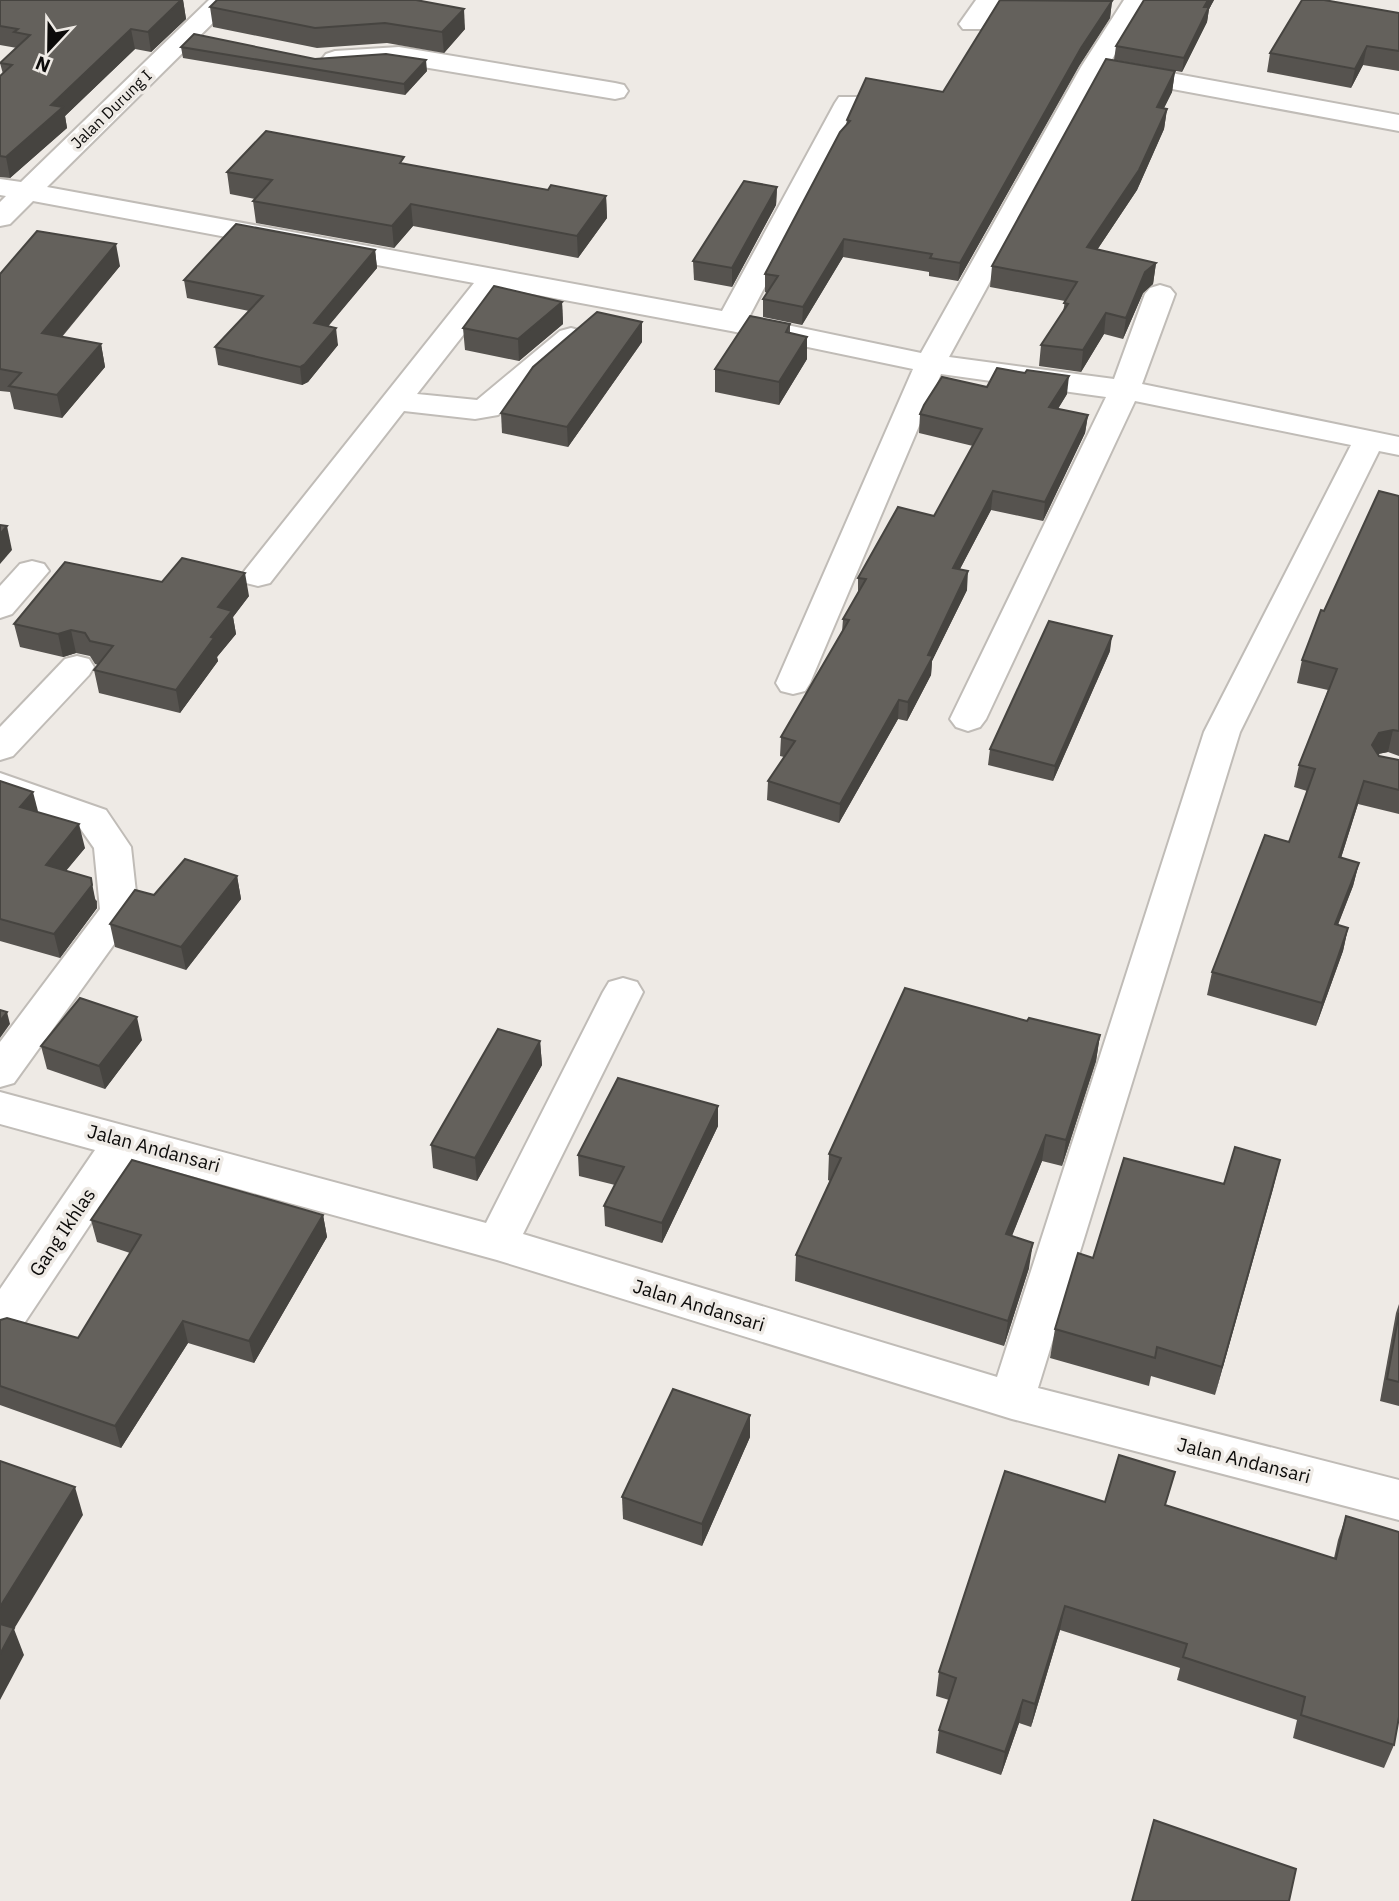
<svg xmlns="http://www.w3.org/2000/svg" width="1399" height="1901" font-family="'IBM Plex Sans',sans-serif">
  <rect width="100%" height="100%" fill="#eeeae5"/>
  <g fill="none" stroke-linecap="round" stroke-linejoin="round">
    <g stroke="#c0bcb7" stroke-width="4">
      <g id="minor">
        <polygon points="209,0 236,0 47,187 722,311 835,103 839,97 857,97 861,103 749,317 921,353 1081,67 1124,0 1150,0 1107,67 949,357 1114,379 1145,294 1150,288 1160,285 1170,288 1175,294 1142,384 1399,437 1399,455 1379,451 1240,732 1038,1388 1399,1480 1399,1520 1012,1419 497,1260 133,1160 15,1337 0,1342 0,1289 95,1150 0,1124 0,1092 486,1223 603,992 609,982 623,978 637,982 643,992 523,1234 997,1377 1204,732 1351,445 1135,401 986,719 980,727 968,731 956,727 950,719 1106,397 941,374 810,683 805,691 793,694 781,691 776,683 913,369 731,331 500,288 417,394 477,400 560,331 571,328 582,331 586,337 498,415 475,419 404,411 270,583 258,586 246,583 241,576 246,569 474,283 33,201 10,224 0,226 0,202 6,196 0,195 0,179 21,182"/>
        <polygon points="976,0 1002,0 981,29 963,29 959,24"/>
        <polygon points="399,47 615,83 624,85 628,91 624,97 615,99 399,63 335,67 326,64 322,59 326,54 335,51"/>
        <polygon points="1122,64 1399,115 1399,131 1113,78 1109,72 1113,66"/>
        <polygon points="32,561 44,564 49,571 12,614 0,618 0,586 20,564"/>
        <polygon points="77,656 89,659 94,667 89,675 13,756 0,760 0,727 65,659"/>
        <polygon points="0,773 106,810 131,847 138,911 14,1083 0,1087 0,1042 100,909 94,848 80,828 0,798"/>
      </g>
    </g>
    <use href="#minor" fill="#fff" fill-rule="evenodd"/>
  </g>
  <g fill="#56534f">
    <polygon points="0,0 183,0 186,19 151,52 135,49 65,116 67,128 10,178 0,177 0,76 3,74 0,63 17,48 0,45"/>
    <polygon points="1144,0 1214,0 1209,9 1207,22 1182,72 1114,60 1116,46"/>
    <polygon points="1112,1 1110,18 1079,66 958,281 929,276 929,272 843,257 802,325 763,317 763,299 767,293 765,292 765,274 846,125 847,120 943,92"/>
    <polygon points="210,7 465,29 444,53 387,43 317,48 213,27"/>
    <polygon points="1399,13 1399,71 1363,65 1351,88 1267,72 1270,53"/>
    <polygon points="181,47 315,59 427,71 405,95 183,58"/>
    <polygon points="1175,71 1172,92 1164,108 1167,109 1164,129 1137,190 1097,250 1156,263 1153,284 1143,293 1123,339 1104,334 1081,372 1039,366 1041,345 1063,312 1065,301 990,287 992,266"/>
    <polygon points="405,164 548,190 606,196 607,218 578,258 413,226 394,248 256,223 253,201 255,199 230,194 227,172"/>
    <polygon points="777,187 776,205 732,287 694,280 693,261"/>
    <polygon points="375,250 377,268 328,326 338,345 308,382 302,385 218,365 215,347 249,311 187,298 184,280"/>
    <polygon points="120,266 62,337 101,344 105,367 62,418 14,409 10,392 0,391 0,274"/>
    <polygon points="562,302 563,324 519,361 465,350 463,328"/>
    <polygon points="790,324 790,333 807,337 807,359 779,405 715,392 715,369"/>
    <polygon points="642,342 568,447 502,433 501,413"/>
    <polygon points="1067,394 1058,409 1088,415 1085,433 1043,521 991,510 960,569 967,590 932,661 931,675 907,721 898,719 839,823 767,800 768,781 784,757 780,756 781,737 842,632 843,619 858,593 858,578 934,516 973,446 919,433 920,414"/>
    <polygon points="1399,496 1399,756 1388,752 1378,754 1379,756 1399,760 1399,814 1358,804 1341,858 1359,863 1353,886 1338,925 1348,928 1343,951 1316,1026 1207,995 1212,972 1289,842 1307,791 1294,787 1299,765 1328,690 1297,683 1302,660 1324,611"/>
    <polygon points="162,582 249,596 233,617 236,634 217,657 218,661 180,713 99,693 94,670 98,665 95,664 90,656 76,653 63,657 20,647 14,624"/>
    <polygon points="1110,651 1053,781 988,765 990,749"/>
    <polygon points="0,781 38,812 85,848 66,871 97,901 97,908 60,958 0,941"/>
    <polygon points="237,876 241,899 186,970 115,947 110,924 154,895"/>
    <polygon points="1027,1021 1100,1035 1096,1061 1062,1166 1042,1161 1012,1236 1029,1268 1004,1346 795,1281 796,1255 830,1181 828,1180 829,1154"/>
    <polygon points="142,1040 105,1089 47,1069 41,1046"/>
    <polygon points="540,1041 542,1065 477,1181 433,1168 431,1145"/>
    <polygon points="718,1106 718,1126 662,1243 605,1226 604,1206 615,1185 579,1176 578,1155"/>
    <polygon points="1280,1160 1215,1395 1151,1376 1149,1386 1050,1358 1055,1329 1093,1258 1224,1184"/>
    <polygon points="323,1215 327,1237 254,1363 188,1343 121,1448 0,1405 0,1320 78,1338 130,1253 97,1242 91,1220"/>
    <polygon points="1399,1304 1399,1406 1380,1401 1396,1313"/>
    <polygon points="750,1415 750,1437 702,1546 623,1519 622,1497"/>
    <polygon points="1105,1502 1166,1506 1334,1558 1338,1540 1346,1516 1394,1745 1384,1768 1293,1738 1297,1720 1177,1680 1180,1668 1060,1630 1031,1727 1019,1723 1001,1775 936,1753 939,1730 949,1700 936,1696 939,1672"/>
  </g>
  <g fill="#464440">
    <polygon points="181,0 183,0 186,19 151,52 148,32"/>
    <polygon points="1208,0 1214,0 1209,9 1207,22 1182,72 1184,58 1204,7"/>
    <polygon points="1112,1 1110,18 1079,66 958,281 960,263 1081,48"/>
    <polygon points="464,9 465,29 444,53 442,32"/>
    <polygon points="131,29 135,49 65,116 67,128 10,178 6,157 51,105"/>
    <polygon points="1367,46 1363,65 1351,88 1355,69"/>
    <polygon points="426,60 427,71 405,95 404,84"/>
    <polygon points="1175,71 1172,92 1154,128 1157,107"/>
    <polygon points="1167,109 1164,129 1137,190 1085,268 1087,247"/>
    <polygon points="777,187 776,205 732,287 732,268"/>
    <polygon points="606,196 607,218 578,258 577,236"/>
    <polygon points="411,204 413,226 394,248 392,226"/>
    <polygon points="844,239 843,257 802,325 803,307"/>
    <polygon points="116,244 120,266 46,355 42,333"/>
    <polygon points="375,250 377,268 316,341 314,323"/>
    <polygon points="1156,263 1153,284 1143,293 1123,339 1126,318 1145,272"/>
    <polygon points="562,302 563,324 519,361 518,339"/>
    <polygon points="1106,313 1104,334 1081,372 1083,350"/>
    <polygon points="642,322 642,342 568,447 567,427"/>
    <polygon points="336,328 338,345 308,382 302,385 300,367"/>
    <polygon points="807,337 807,359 779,405 779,382"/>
    <polygon points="101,344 105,367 62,418 57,395"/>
    <polygon points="1069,376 1067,394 1047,426 1049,407"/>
    <polygon points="1088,415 1085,433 1043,521 1045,502"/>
    <polygon points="993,491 991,510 951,586 953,568"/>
    <polygon points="7,526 12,550 0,564 0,534"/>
    <polygon points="968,571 967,590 932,661 931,675 907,721 908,702 928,655"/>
    <polygon points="245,573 249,596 233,617 236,634 217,657 218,661 180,713 176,690 218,607"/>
    <polygon points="71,630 76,653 63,657 58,634"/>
    <polygon points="1112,636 1110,651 1053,781 1055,766"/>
    <polygon points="899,700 898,719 839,823 840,804"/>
    <polygon points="1393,730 1388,752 1373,755 1372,745 1379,733"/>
    <polygon points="1364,781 1358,804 1334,880 1339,857"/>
    <polygon points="33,792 39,815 20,807"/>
    <polygon points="79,824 85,848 51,888 46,865"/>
    <polygon points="1359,863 1353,886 1329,947 1335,924"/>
    <polygon points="237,876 241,899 186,970 181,947"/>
    <polygon points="91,878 97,908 60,958 54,934"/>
    <polygon points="1348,928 1343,951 1316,1026 1322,1003"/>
    <polygon points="7,1012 10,1024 0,1038 0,1021"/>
    <polygon points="137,1017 142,1040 105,1089 99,1066"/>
    <polygon points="1100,1035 1096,1061 1062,1166 1066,1140"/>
    <polygon points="540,1041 542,1065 477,1181 475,1158"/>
    <polygon points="718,1106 718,1126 662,1243 662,1223"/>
    <polygon points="1046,1135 1042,1161 1002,1260 1006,1234"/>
    <polygon points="1280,1160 1273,1189 1215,1395 1222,1367"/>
    <polygon points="323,1215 327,1237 254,1363 249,1341"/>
    <polygon points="1033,1243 1029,1268 1004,1346 1008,1321"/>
    <polygon points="183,1321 188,1343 121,1448 115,1426"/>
    <polygon points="750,1415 750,1437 702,1546 702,1524"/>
    <polygon points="75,1487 83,1515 14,1629 24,1655 0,1700 0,1607"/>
    <polygon points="1065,1606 1060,1630 1031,1727 1035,1704"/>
    <polygon points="1023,1700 1019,1723 1001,1775 1005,1752"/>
  </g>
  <g fill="#64615c" stroke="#464440" stroke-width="2">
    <polygon points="0,0 181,0 148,32 131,29 51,105 63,107 6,157 0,156 0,76 12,65 0,63 30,35 14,32 18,29 0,26"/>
    <polygon points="217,0 416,0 464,9 442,32 385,23 315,28 210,7"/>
    <polygon points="1000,0 1112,1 1081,48 960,263 930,258 932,254 844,239 803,307 763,299 778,276 765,274 840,132 850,121 847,120 866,78 943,92"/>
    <polygon points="1144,0 1208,0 1204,7 1209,7 1184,58 1116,46"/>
    <polygon points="1302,0 1324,0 1399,13 1399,51 1367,46 1355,69 1270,53"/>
    <polygon points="194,34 315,59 386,54 426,60 404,84 181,47"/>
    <polygon points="1106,59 1175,71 1157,107 1167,109 1139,170 1087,247 1156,263 1145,272 1126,318 1106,313 1083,350 1041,345 1068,304 1064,303 1077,282 992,266"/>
    <polygon points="266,131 404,157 400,163 548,190 551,185 606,196 577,236 411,204 392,226 253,201 272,180 227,172"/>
    <polygon points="744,181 777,187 732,268 693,261"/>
    <polygon points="236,224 375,250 314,323 336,328 305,364 300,367 215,347 263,296 184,280"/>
    <polygon points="37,231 116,244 42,333 101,344 57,395 9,386 21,373 0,369 0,274"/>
    <polygon points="494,286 562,302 518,339 463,328"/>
    <polygon points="597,312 642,322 567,427 501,413 533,367"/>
    <polygon points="750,316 790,324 786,332 807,337 779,382 715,369"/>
    <polygon points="997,368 1025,373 1027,370 1069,376 1049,407 1088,415 1045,502 993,491 953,568 968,571 928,655 933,656 908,702 899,700 840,804 768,781 795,741 781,737 849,620 843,619 866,579 858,578 898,507 934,516 982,429 920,414 924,405 942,377 987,387"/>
    <polygon points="1379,491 1399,496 1399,731 1393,730 1379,733 1372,745 1379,756 1399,760 1399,790 1364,781 1339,857 1359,863 1335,924 1348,928 1322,1003 1212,972 1265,835 1289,842 1315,769 1299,765 1337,669 1302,660 1321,610 1324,611"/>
    <polygon points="0,525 7,526 0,534"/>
    <polygon points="182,558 245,573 218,607 232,611 211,637 214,638 176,690 94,670 113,646 90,641 85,633 71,630 58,634 14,624 65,562 162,582"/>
    <polygon points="1049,621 1112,636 1055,766 990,749"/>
    <polygon points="0,781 33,792 20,807 79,824 46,865 91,878 92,885 54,934 0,919"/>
    <polygon points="185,859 237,876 181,947 110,924 135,890 154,895"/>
    <polygon points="905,988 1027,1021 1029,1018 1100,1035 1066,1140 1046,1135 1006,1234 1033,1243 1008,1321 796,1255 841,1158 829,1154"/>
    <polygon points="80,998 137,1017 99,1066 41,1046"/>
    <polygon points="0,1010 7,1012 0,1021"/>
    <polygon points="498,1029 540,1041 475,1158 431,1145"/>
    <polygon points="618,1078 718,1106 662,1223 604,1206 624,1167 578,1155"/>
    <polygon points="1235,1147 1280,1160 1222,1367 1157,1347 1155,1358 1055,1329 1078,1253 1093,1258 1124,1158 1224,1184"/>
    <polygon points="132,1160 323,1215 249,1341 183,1321 115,1426 0,1386 0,1320 7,1318 78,1338 141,1235 91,1220"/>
    <polygon points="1399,1313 1399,1382 1387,1379"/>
    <polygon points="673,1389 750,1415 702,1524 622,1497"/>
    <polygon points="1119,1455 1175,1472 1165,1505 1336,1559 1346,1516 1399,1532 1399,1717 1394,1745 1301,1715 1305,1697 1183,1657 1187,1644 1065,1606 1035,1704 1023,1700 1005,1752 939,1730 956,1678 939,1672 1005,1471 1105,1502"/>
    <polygon points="0,1461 75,1487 0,1607"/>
    <polygon points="0,1624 14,1628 0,1654"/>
    <polygon points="1154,1820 1296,1869 1289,1901 1132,1901"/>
  </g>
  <g text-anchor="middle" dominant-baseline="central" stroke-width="7" stroke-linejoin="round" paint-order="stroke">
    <g font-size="16" fill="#0c0b0a" stroke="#eeeae5">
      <text transform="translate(111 109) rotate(-44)">Jalan Durung I</text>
    </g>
    <g font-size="19" fill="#0c0b0a" stroke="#eeeae5">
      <text transform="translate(154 1148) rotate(15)">Jalan Andansari</text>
      <text transform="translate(62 1232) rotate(-56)">Gang Ikhlas</text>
      <text transform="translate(699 1305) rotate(17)">Jalan Andansari</text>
      <text transform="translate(1244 1460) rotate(14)">Jalan Andansari</text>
    </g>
  </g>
  <g transform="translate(49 49) rotate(202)" stroke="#eeeae5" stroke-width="5" paint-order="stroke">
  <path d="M0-5L12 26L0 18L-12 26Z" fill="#0c0b0a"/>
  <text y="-10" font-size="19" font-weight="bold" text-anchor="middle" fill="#0c0b0a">N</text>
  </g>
</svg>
